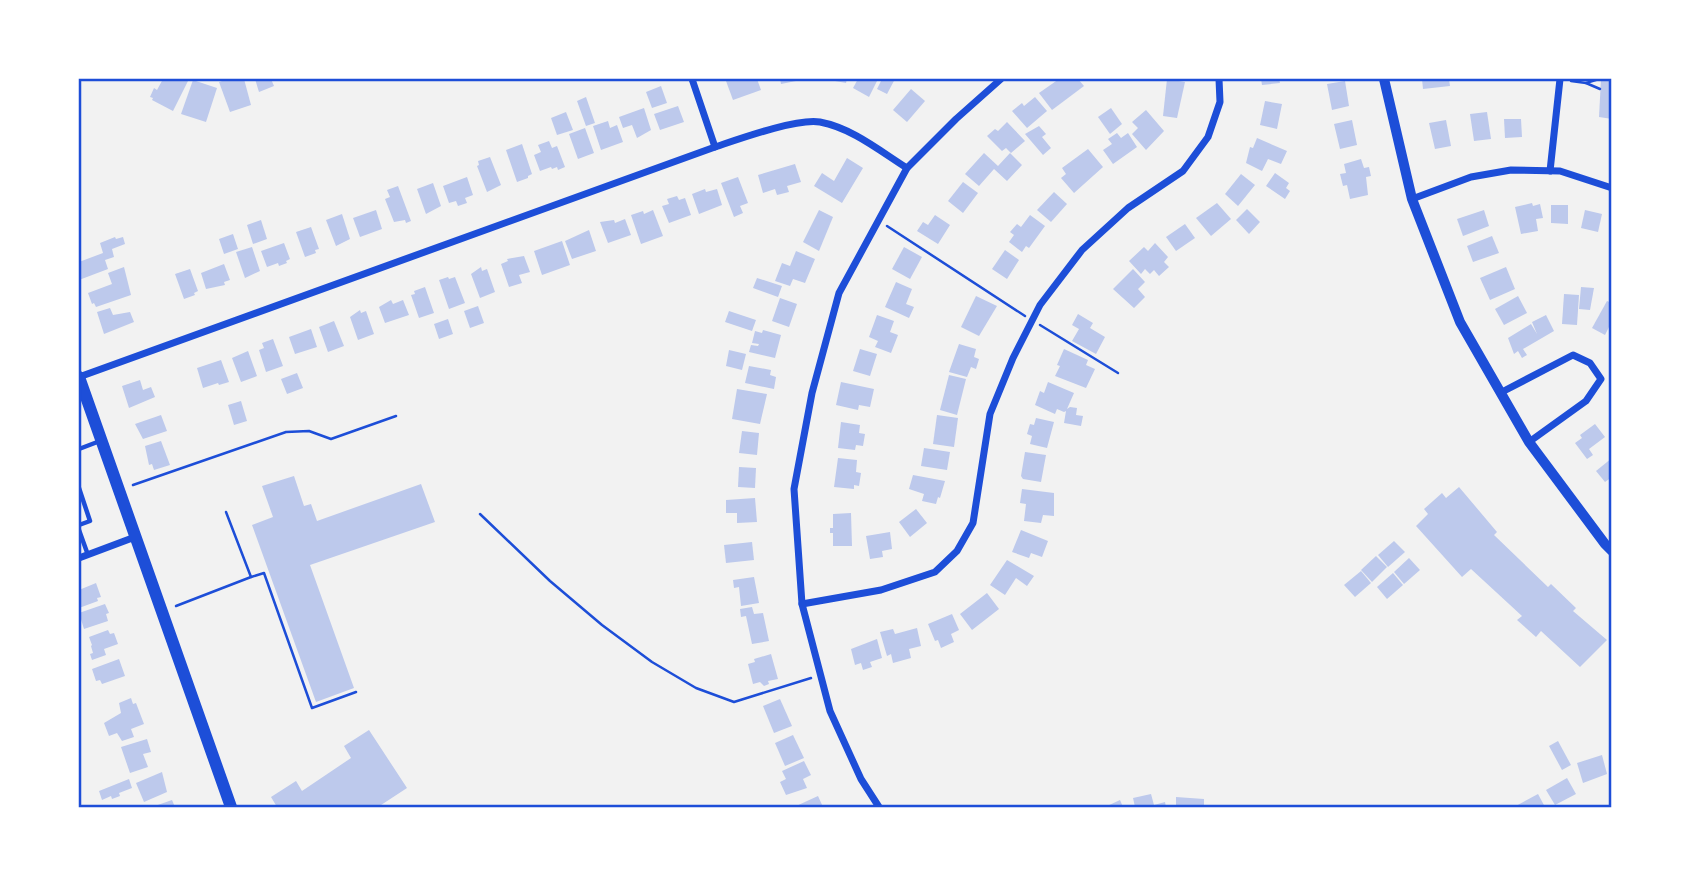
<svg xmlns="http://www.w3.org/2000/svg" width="1691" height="886" font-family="'Fira Sans',sans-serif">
  <rect width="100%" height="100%" fill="#f2f2f2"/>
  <g fill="#bdc9ec">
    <polygon points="163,79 189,79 173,111 152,100 153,98 150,97 154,88 157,90"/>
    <polygon points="228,79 244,79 251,105 230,112 219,82"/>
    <polygon points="255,79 271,79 274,86 259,92"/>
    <polygon points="731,79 757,79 761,90 733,100 726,81"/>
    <polygon points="780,79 801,79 801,80 781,84"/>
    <polygon points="824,79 847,79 846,83"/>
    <polygon points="858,79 878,79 869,97 853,88"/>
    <polygon points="882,79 895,79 887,94 877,89"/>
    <polygon points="1059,79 1078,79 1084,86 1052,110 1039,93"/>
    <polygon points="1167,79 1185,82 1177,118 1163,116"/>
    <polygon points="1261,79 1279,79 1280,83 1262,85"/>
    <polygon points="1422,79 1449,79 1450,86 1423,89"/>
    <polygon points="1601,79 1612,79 1612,119 1599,117"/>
    <polygon points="193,80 217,88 206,122 181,114"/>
    <polygon points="1345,81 1349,106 1332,110 1327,84"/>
    <polygon points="661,86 667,103 652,108 646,92"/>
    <polygon points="911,89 925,101 907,122 893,110"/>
    <polygon points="586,97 595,123 586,126 577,101"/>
    <polygon points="1035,97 1047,111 1027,128 1012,111 1022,103 1024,106"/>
    <polygon points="1265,101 1282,104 1277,129 1260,125"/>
    <polygon points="678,106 684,122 660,130 654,114"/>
    <polygon points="644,108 651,130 637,138 632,125 623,128 619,117"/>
    <polygon points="1111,108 1122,124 1110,134 1098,117"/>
    <polygon points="1146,110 1164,131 1146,150 1132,134 1138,128 1132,122"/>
    <polygon points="566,112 573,130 557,135 551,118"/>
    <polygon points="1487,112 1491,139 1474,141 1470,114"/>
    <polygon points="1504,119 1521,119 1522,137 1505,138"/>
    <polygon points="1352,120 1357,145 1340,149 1334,124"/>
    <polygon points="1446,120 1451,146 1435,149 1429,123"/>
    <polygon points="608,121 610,128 617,125 623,142 601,150 593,126"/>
    <polygon points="1007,122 1025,141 1011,153 1006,148 1002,151 987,136 995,129 998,131"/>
    <polygon points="1039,126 1046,134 1042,137 1051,148 1043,155 1025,134"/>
    <polygon points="585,128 594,153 578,159 569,134"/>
    <polygon points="1117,133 1121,138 1128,133 1137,147 1113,164 1103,150 1112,144 1108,139"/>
    <polygon points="1257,138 1287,151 1281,164 1268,159 1262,171 1246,163 1250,147 1253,148"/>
    <polygon points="549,141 552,148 557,146 565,167 558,170 557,167 552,169 551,167 540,171 534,155 541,152 538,145"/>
    <polygon points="522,144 532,174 528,176 528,178 517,182 506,150"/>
    <polygon points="1088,149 1103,167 1074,193 1061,178 1066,174 1062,168"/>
    <polygon points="984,153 998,166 1010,153 1022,165 1007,181 994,169 979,186 965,174"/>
    <polygon points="490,157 501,185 487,192 477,166 479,165 478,161"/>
    <polygon points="847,158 863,168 842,203 814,186 822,173 834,181"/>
    <polygon points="1361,159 1364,168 1369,167 1371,176 1366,177 1368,195 1350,199 1347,185 1343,186 1340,174 1346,173 1344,164"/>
    <polygon points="795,164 801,182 787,186 789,192 777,195 775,189 763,193 758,175"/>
    <polygon points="1275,173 1289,183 1286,188 1290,191 1285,199 1266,186"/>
    <polygon points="1241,174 1255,185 1238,206 1225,194"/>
    <polygon points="467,177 473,195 465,198 467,203 458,206 456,201 449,203 443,186"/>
    <polygon points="738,177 748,203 740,206 743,213 734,217 721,183"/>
    <polygon points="963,182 978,193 963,213 948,201"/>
    <polygon points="433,183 441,206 426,214 417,189"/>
    <polygon points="398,186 411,221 406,223 405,220 394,222 385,199 390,197 387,190"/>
    <polygon points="705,189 706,192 717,189 722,205 699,214 692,194"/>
    <polygon points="1054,192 1067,204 1051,222 1037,210"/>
    <polygon points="677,196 679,200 685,198 691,215 669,223 662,206 669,204 667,199"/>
    <polygon points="1217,203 1231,219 1211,236 1196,218"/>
    <polygon points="1532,203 1533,206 1540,204 1543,218 1536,219 1538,231 1521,234 1515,207"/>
    <polygon points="1551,205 1568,205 1568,224 1551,223"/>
    <polygon points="1247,209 1260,222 1249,234 1236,220"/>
    <polygon points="376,210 382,229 360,237 353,218"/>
    <polygon points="653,210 663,236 641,244 631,215 643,211 644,214"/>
    <polygon points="819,210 833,217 819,251 803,242"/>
    <polygon points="1484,210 1489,226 1463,236 1457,219"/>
    <polygon points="1585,210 1602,214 1598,232 1581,228"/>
    <polygon points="342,214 350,239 336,246 326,220"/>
    <polygon points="935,215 950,225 938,244 917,231 923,222 928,225"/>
    <polygon points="1030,215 1045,226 1029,248 1026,246 1022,252 1009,242 1014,235 1010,232 1017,224 1021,227"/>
    <polygon points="625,219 631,235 608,243 600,222 614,220 615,223"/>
    <polygon points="261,220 267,239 253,244 247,225"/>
    <polygon points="1185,224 1195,238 1176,251 1166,237"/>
    <polygon points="311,227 319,249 315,250 316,253 305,257 296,232"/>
    <polygon points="589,230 596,251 572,259 565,241"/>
    <polygon points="233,234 238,249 224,254 219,239"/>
    <polygon points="1492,236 1499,253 1473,262 1467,246"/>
    <polygon points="115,237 116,239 123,237 125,244 112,249 114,257 105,260 108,269 79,280 79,267 81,267 79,262 103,253 100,243"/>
    <polygon points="562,241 570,265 542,275 534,251"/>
    <polygon points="284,243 290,259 286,261 287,263 279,266 278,263 267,267 261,251"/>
    <polygon points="1155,243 1168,257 1164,262 1169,267 1159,276 1154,270 1150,274 1145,269 1141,274 1129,261 1144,247 1148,251"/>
    <polygon points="252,247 260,271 245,278 236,252"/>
    <polygon points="904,247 922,257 910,279 892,269"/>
    <polygon points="1005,250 1019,260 1007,279 992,269"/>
    <polygon points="796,251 815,259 805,283 793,279 790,286 775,281 782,263 790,266"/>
    <polygon points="524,256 530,272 519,275 522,283 509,287 501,264 508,261 507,259"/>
    <polygon points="224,264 230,280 224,282 225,285 206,289 201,273"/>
    <polygon points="124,267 131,295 96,307 94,303 92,304 88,293 112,284 108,273"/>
    <polygon points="481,267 482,271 487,269 495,292 480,298 471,274"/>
    <polygon points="1506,267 1515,289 1490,300 1480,278"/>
    <polygon points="190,269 198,291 194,293 195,295 184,299 175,274"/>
    <polygon points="1133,269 1145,282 1138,289 1145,297 1134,308 1113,289"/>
    <polygon points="448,277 449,279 455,277 465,303 449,309 439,280"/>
    <polygon points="757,278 782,286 778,297 753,288"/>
    <polygon points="896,282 912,289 906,304 914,307 909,318 885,307"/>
    <polygon points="425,287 434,313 419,318 411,295 415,294 414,291"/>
    <polygon points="1581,287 1594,288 1590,310 1579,309"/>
    <polygon points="1564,294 1579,295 1577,325 1562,324"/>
    <polygon points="976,296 997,306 979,336 961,327"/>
    <polygon points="1518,296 1527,313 1504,325 1495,309"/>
    <polygon points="780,298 797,304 789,327 772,321"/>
    <polygon points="391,300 393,304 403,300 409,315 385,323 379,307"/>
    <polygon points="1607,301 1612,303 1612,321 1605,335 1592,328"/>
    <polygon points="478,306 484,323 470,328 464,311"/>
    <polygon points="110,308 113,315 130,312 134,322 104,334 97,312"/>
    <polygon points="360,310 361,313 366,311 374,334 358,340 350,317"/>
    <polygon points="729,311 756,320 752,331 725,322"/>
    <polygon points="1078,314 1093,323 1090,328 1105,337 1096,354 1072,341 1079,329 1072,325"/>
    <polygon points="877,315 894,321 890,332 898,335 891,353 875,347 878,341 869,337"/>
    <polygon points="1546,315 1554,331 1523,349 1527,355 1522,358 1518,351 1514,354 1508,338 1531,324 1537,334 1532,322"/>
    <polygon points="448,319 453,334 439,339 434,324"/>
    <polygon points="334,321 344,346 328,352 319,327"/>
    <polygon points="311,329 317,347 295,354 289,337"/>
    <polygon points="763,330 781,335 775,358 749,352 751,345 758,346 759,344 752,343 755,331 762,333"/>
    <polygon points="273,339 283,366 266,372 259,350 264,348 262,343"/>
    <polygon points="959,344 976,349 974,357 979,359 976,369 971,367 967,377 949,372"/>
    <polygon points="860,349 877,354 870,376 853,371"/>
    <polygon points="1064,349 1088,360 1086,365 1095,369 1086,388 1055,376 1060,366 1057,365"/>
    <polygon points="729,350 746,354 742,370 726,366"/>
    <polygon points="248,351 257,376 241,382 232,358"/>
    <polygon points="221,360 229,382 219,385 218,383 203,388 197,368"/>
    <polygon points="749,366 771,370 770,375 776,377 774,389 745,383"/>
    <polygon points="297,373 303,388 287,394 281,379"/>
    <polygon points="949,375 966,379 957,415 940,410"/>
    <polygon points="140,380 143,390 151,387 155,397 129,408 122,386"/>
    <polygon points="841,382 874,389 870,407 859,405 858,410 836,405"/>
    <polygon points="1048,382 1074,393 1067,409 1070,407 1077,408 1076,415 1083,416 1081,426 1064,423 1066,411 1064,412 1057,409 1055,414 1035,405 1040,391 1044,393"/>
    <polygon points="737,389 767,394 760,424 732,419"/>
    <polygon points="241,401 247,421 234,425 228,405"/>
    <polygon points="161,415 167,431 143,439 135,424"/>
    <polygon points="937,415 958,418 954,447 933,444"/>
    <polygon points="1036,418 1054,422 1047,448 1030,444 1032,436 1027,434 1030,424 1034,425"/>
    <polygon points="841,422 860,425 859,433 865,434 863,446 856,445 855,450 838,448"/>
    <polygon points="1595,424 1605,437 1589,449 1593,455 1587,459 1575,443 1582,438 1580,435"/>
    <polygon points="742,431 759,433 757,455 739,453"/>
    <polygon points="161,441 170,465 154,470 152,464 149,465 145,446"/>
    <polygon points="924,448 950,452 947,470 921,466"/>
    <polygon points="1025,452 1046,455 1041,482 1023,479 1021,476"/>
    <polygon points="838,458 857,460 856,472 861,473 859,486 854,485 854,489 834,487"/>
    <polygon points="1612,458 1612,477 1605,482 1596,471"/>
    <polygon points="739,467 756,468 755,488 738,487"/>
    <polygon points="913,475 945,481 940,498 938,497 936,504 922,501 924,494 909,489"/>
    <polygon points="294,476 304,506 311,504 317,521 421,484 435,522 310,565 354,688 316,702 252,525 273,517 262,486"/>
    <polygon points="1459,487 1497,532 1494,535 1548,587 1551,584 1576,608 1573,611 1607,640 1580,667 1541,631 1536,637 1517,620 1522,616 1471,569 1462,577 1416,526 1428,514 1424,509 1442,493 1446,498"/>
    <polygon points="1022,489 1054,493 1054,516 1043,515 1041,523 1024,521 1026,504 1020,503"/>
    <polygon points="755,498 757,522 737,523 737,513 726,513 726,500"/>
    <polygon points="916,509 927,523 910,537 899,522"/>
    <polygon points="851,513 852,546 833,546 833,533 830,533 830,528 833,528 833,514"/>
    <polygon points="1021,530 1048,541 1042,557 1031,553 1029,558 1012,552"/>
    <polygon points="890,532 892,549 882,551 883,557 870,559 866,536"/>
    <polygon points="1394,541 1405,552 1388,567 1378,555"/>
    <polygon points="752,542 754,560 726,563 724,545"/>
    <polygon points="1376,556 1387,567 1372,582 1361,570"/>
    <polygon points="1409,558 1420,570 1404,584 1394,572"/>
    <polygon points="1007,560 1034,576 1027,586 1016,578 1005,595 990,585"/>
    <polygon points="1361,571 1371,583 1355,597 1344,585"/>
    <polygon points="1393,573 1403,585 1387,599 1377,587"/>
    <polygon points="754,577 759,603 741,606 739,587 734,588 733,580"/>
    <polygon points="96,583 101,597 97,598 98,601 79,608 79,590"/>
    <polygon points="987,593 999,609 972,630 960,614"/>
    <polygon points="105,604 109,613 106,614 108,621 84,629 79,613"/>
    <polygon points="752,607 754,614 763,613 769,641 752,644 746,616 741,617 740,609"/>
    <polygon points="952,614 959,630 951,634 954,642 941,648 938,640 935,641 928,624"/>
    <polygon points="917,628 921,646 909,649 911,658 893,663 891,654 887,656 880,632 893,629 895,634"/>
    <polygon points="108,630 110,634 114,633 118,644 104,649 106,655 92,660 90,654 93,653 91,646 92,645 89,637"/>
    <polygon points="877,639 882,658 870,662 872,667 863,670 861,663 855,665 851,649"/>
    <polygon points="771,654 778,679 768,681 769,684 764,686 760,682 753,684 748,664 755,662 754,659"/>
    <polygon points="119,659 125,676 102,684 100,680 96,681 92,669"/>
    <polygon points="131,698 133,704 136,703 144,724 131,729 134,737 122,741 117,733 109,736 104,723 121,713 119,703"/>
    <polygon points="780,699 792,726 774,733 763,706"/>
    <polygon points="369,730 407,788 378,807 277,807 271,797 296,781 302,791 351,758 344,746"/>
    <polygon points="793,735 804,758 785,766 775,743"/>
    <polygon points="147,739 151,752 143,754 148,767 130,773 121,747"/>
    <polygon points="1558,741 1571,765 1562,770 1549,746"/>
    <polygon points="1602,755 1607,774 1583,783 1577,763"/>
    <polygon points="804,761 811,775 803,779 807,788 786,795 780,782 786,779 782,771"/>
    <polygon points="162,772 167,792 144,802 136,783"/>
    <polygon points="1567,778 1576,794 1555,805 1546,790"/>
    <polygon points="129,779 132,788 119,793 120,796 112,799 111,796 102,800 99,791"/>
    <polygon points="1151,794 1154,805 1165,802 1166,807 1135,807 1133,798"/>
    <polygon points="1538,794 1545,807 1514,807"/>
    <polygon points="818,796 823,807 794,807"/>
    <polygon points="1176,797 1204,799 1204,807 1176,807"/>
    <polygon points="172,800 175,807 152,807"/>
    <polygon points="1120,800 1123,807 1105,807"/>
  </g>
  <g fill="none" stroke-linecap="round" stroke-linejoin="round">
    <g stroke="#1d4ed8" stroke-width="2.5">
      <polyline points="1571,81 1586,83 1599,79"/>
      <polyline points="1586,83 1600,89"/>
      <polyline points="887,226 1025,316"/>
      <polyline points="1040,325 1118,373"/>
      <polyline points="133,485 286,432 309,431 331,439 396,416"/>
      <polyline points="480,514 550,581 602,625 652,662 696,688 734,702 811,678"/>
      <polyline points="251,577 264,573 312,708 356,692"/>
      <polyline points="176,606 251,577 226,512"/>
    </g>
    <g stroke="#1d4ed8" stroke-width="4.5">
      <polyline points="79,449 100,441"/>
      <polyline points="79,488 90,521 79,525"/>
      <polyline points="79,530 88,555"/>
    </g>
    <g stroke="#1d4ed8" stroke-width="7">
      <polyline points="692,79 715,147"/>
      <polyline points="1550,171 1560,79"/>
      <polyline points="1412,199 1471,177 1511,170 1560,171 1612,188"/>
      <path d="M79,377l636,-230c24,-8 82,-29 105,-25 32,6 60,29 87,46"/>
      <polyline points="1500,393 1573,355 1590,363 1601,379 1586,401 1529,442"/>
      <polyline points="79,558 135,537"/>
      <polyline points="802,604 881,590 935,572 957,551 973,523 990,414 1013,358 1040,305 1082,250 1128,208 1183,171 1208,137 1220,102 1219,79"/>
      <polyline points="879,807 861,779 830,711 802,604 794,489 812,393 839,293 907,168 956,119 1001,79"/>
    </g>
    <polyline stroke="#1d4ed8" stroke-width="10" points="1384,79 1412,199 1460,322 1529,442 1605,544 1612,551"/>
    <polyline stroke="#1d4ed8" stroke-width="12" points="79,377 231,807"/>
  </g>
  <rect width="1691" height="886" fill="none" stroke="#ffffff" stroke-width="161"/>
  <rect x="80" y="80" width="1530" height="726" fill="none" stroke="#1d4ed8" stroke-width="2.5"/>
</svg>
